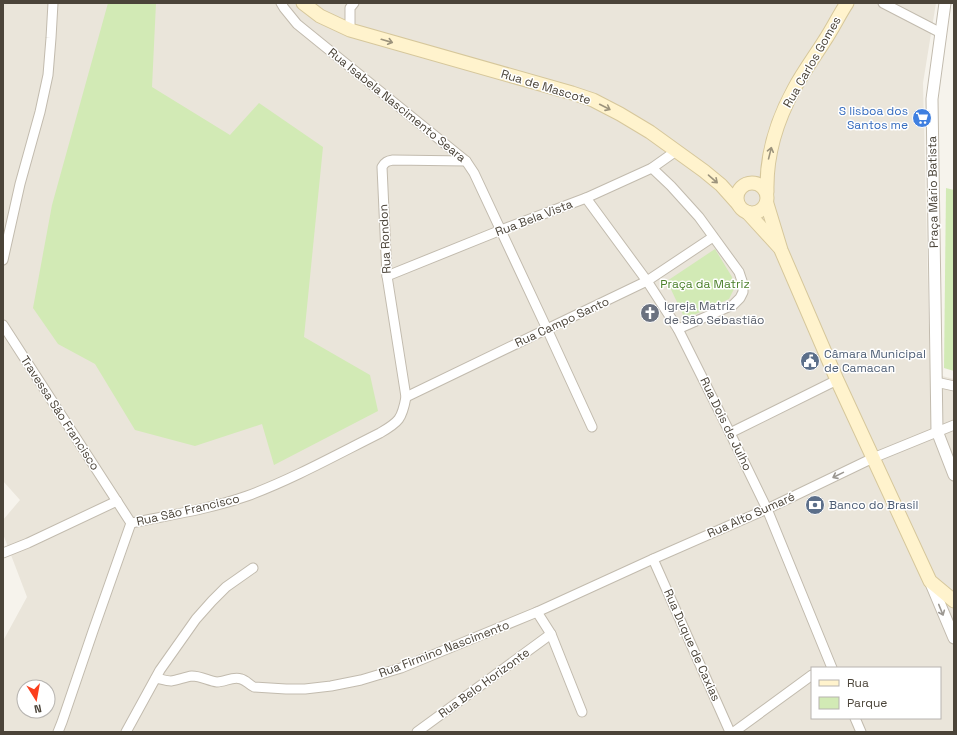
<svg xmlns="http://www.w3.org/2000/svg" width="957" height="735" font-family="'Space Grotesk',sans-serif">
  <rect width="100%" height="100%" fill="#f6f3ec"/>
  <path fill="#eae5da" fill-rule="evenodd" d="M3,3h933l-13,80 7,290 24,6v353h-951v-91l24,-44 -24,-63v-14l17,-20 -17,-19zM812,668h128v50h-128zM24,687h24v24h-24z"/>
  <g fill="#d2eab5">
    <polygon points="108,3 156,3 152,87 230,135 259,103 323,147 304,337 370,375 378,411 274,465 262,424 195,446 135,430 95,364 58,344 33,308 52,205"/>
    <polygon points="946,188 954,190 954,371 944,368"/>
    <polygon points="715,249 732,277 734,289 729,299 685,319 667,281"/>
  </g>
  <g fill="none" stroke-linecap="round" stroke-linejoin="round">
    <g stroke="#c2bbae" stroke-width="11">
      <g id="minor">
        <polyline points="281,3 284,8 297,24 466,161 474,173 547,329 592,427"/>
        <polyline points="883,3 941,33"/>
        <polyline points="350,30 350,8 354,3"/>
        <polyline points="652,168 671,186 699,217 739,272 743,284 743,292 740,298 733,305 678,329"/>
        <polyline points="586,198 647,281 678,329 730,433 767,509 832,668"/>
        <polyline points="3,260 20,184 40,112 48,75 51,38 53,3"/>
        <polyline points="387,276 501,230 586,198 652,168 676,151"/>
        <polyline points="3,325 131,523"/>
        <polyline points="936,382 954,386"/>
        <polyline points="406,397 547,329 647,281 713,237"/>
        <polyline points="730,433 837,380"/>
        <path d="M131,523c39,-8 79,-14 116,-27 46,-17 89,-41 133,-63 19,-11 22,-14 26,-36l-19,-121 -5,-109c3,-5 5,-6 11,-7l73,1"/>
        <polyline points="3,553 28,543 117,501"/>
        <polyline points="653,559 730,732"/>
        <polyline points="537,612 551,634 582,712"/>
        <path d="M156,678c5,1 10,3 15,3 7,-1 14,-4 21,-5 9,0 17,5 25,6 8,0 16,-6 24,-3 5,1 8,6 13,8l32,2h19l26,-3 30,-6 40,-12 136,-56 116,-53 114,-50 106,-51 81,-33"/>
        <polyline points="855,718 861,732"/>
        <polyline points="58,732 62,722 93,631 131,523"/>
        <polyline points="126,732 160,670 196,619 212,601 226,587 253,568"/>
        <polyline points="417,732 551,634"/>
        <polyline points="734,732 812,675"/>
      </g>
    </g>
    <g stroke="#c2bbae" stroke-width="13">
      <g id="tertiary">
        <polyline points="945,3 932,99 937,431 954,475"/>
        <polyline points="930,581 954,638"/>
      </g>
    </g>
    <g stroke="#d6c79b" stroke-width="15">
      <g id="secondary">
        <polyline points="303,3 320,16 350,30 572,93 593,100 620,114 650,132 704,171 721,185 738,204"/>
        <circle cx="752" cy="198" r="15"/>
        <path d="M767,192c-1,-36 10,-72 27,-103 9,-17 21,-33 31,-49 8,-12 14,-25 22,-37"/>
        <polyline points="767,204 781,250 837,380 930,581 954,601"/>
        <polyline points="747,212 779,247"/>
      </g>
    </g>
    <use href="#minor" stroke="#fff" stroke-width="9"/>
    <use href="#tertiary" stroke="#fff" stroke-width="11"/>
    <use href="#secondary" stroke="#fff3cd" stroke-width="13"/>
  </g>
  <defs><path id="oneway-shaft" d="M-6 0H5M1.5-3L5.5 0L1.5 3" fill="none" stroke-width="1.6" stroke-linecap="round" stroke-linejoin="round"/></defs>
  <g stroke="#9c937c">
    <use href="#oneway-shaft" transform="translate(387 41) rotate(16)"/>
    <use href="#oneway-shaft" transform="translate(605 107) rotate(27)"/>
    <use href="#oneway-shaft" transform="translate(770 153) rotate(-76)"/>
    <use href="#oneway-shaft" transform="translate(713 179) rotate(41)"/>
  </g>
  <g stroke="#9c9892">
    <use href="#oneway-shaft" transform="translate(838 475) rotate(154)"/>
    <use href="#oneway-shaft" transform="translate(941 610) rotate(68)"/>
  </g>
  <defs>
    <g id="supermarket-disc" transform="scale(1)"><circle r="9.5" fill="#3f7fe0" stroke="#fff"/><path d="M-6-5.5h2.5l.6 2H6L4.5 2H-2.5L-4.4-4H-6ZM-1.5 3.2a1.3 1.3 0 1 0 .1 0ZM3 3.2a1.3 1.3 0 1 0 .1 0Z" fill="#fff"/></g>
    <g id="church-disc" transform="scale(1)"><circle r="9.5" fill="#6b7280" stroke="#fff"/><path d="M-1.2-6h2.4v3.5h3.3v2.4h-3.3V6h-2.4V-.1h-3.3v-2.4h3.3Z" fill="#fff"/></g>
    <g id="civic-disc" transform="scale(1)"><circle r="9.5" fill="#5c6f8a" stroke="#fff"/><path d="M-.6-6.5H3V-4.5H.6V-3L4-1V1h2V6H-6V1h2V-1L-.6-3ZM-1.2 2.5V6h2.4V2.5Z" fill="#fff"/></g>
    <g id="bank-disc" transform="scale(1)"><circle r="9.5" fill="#5c6f8a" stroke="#fff"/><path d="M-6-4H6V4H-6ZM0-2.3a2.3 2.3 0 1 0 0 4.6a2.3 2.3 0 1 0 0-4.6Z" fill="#fff"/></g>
  </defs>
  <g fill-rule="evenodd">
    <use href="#supermarket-disc" x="922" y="118"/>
    <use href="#church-disc" x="650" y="313"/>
    <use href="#civic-disc" x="810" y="361"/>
    <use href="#bank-disc" x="815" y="505"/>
  </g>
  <g text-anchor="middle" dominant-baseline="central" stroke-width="3" stroke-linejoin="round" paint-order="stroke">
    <g font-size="12" fill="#4b4439" stroke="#fff">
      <text transform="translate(812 62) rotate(-60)">Rua Carlos Gomes</text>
      <text transform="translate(546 87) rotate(17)">Rua de Mascote</text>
      <text transform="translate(397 105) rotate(39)">Rua Isabela Nascimento Seara</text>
      <text transform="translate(933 192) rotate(-91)">Praça Mário Batista</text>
      <text transform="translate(534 218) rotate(-21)">Rua Bela Vista</text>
      <text transform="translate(385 239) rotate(-93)">Rua Rondon</text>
      <text transform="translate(562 322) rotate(-25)">Rua Campo Santo</text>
      <text transform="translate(60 413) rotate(57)">Travessa São Francisco</text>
      <text transform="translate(726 424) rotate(64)">Rua Dois de Julho</text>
      <text transform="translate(188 510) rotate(-13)">Rua São Francisco</text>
      <text transform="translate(751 515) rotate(-24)">Rua Alto Sumaré</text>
      <text transform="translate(692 645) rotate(66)">Rua Duque de Caxias</text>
      <text transform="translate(444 649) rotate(-21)">Rua Firmino Nascimento</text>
      <text transform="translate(484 683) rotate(-36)">Rua Belo Horizonte</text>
    </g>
    <g font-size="12" fill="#366cbe" stroke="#fff" text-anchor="end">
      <text x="908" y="111">S lisboa dos<tspan x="908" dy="14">Santos me</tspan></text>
    </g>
    <g font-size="12" fill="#4a7f2a" stroke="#fff">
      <text x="705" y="284">Praça da Matriz</text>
    </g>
    <g font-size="12" fill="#5b616d" stroke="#fff" text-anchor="start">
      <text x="664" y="306">Igreja Matriz<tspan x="664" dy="14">de São Sebastião</tspan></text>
    </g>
    <g font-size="12" fill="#4e5e75" stroke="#fff" text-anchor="start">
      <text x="824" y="354">Câmara Municipal<tspan x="824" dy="14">de Camacan</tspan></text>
      <text x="829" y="505">Banco do Brasil</text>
    </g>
  </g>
  <rect width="957" height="735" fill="none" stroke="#4b4439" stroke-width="8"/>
  <rect x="811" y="667" width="130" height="52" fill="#ffffff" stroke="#b7b4b0"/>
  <rect x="819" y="680" width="20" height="6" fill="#fff3cd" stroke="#b7b4b0"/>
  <text x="847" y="687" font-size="12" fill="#4b4439">Rua</text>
  <rect x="819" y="697" width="20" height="12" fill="#d2eab5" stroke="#b7b4b0"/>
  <text x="847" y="707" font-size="12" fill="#4b4439">Parque</text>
  <g transform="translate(36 699) rotate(169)"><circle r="19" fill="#ffffff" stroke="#b7b4b0"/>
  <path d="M0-3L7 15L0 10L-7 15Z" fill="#fc3f1d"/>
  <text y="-6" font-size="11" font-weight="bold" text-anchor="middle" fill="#4b4439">N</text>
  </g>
</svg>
